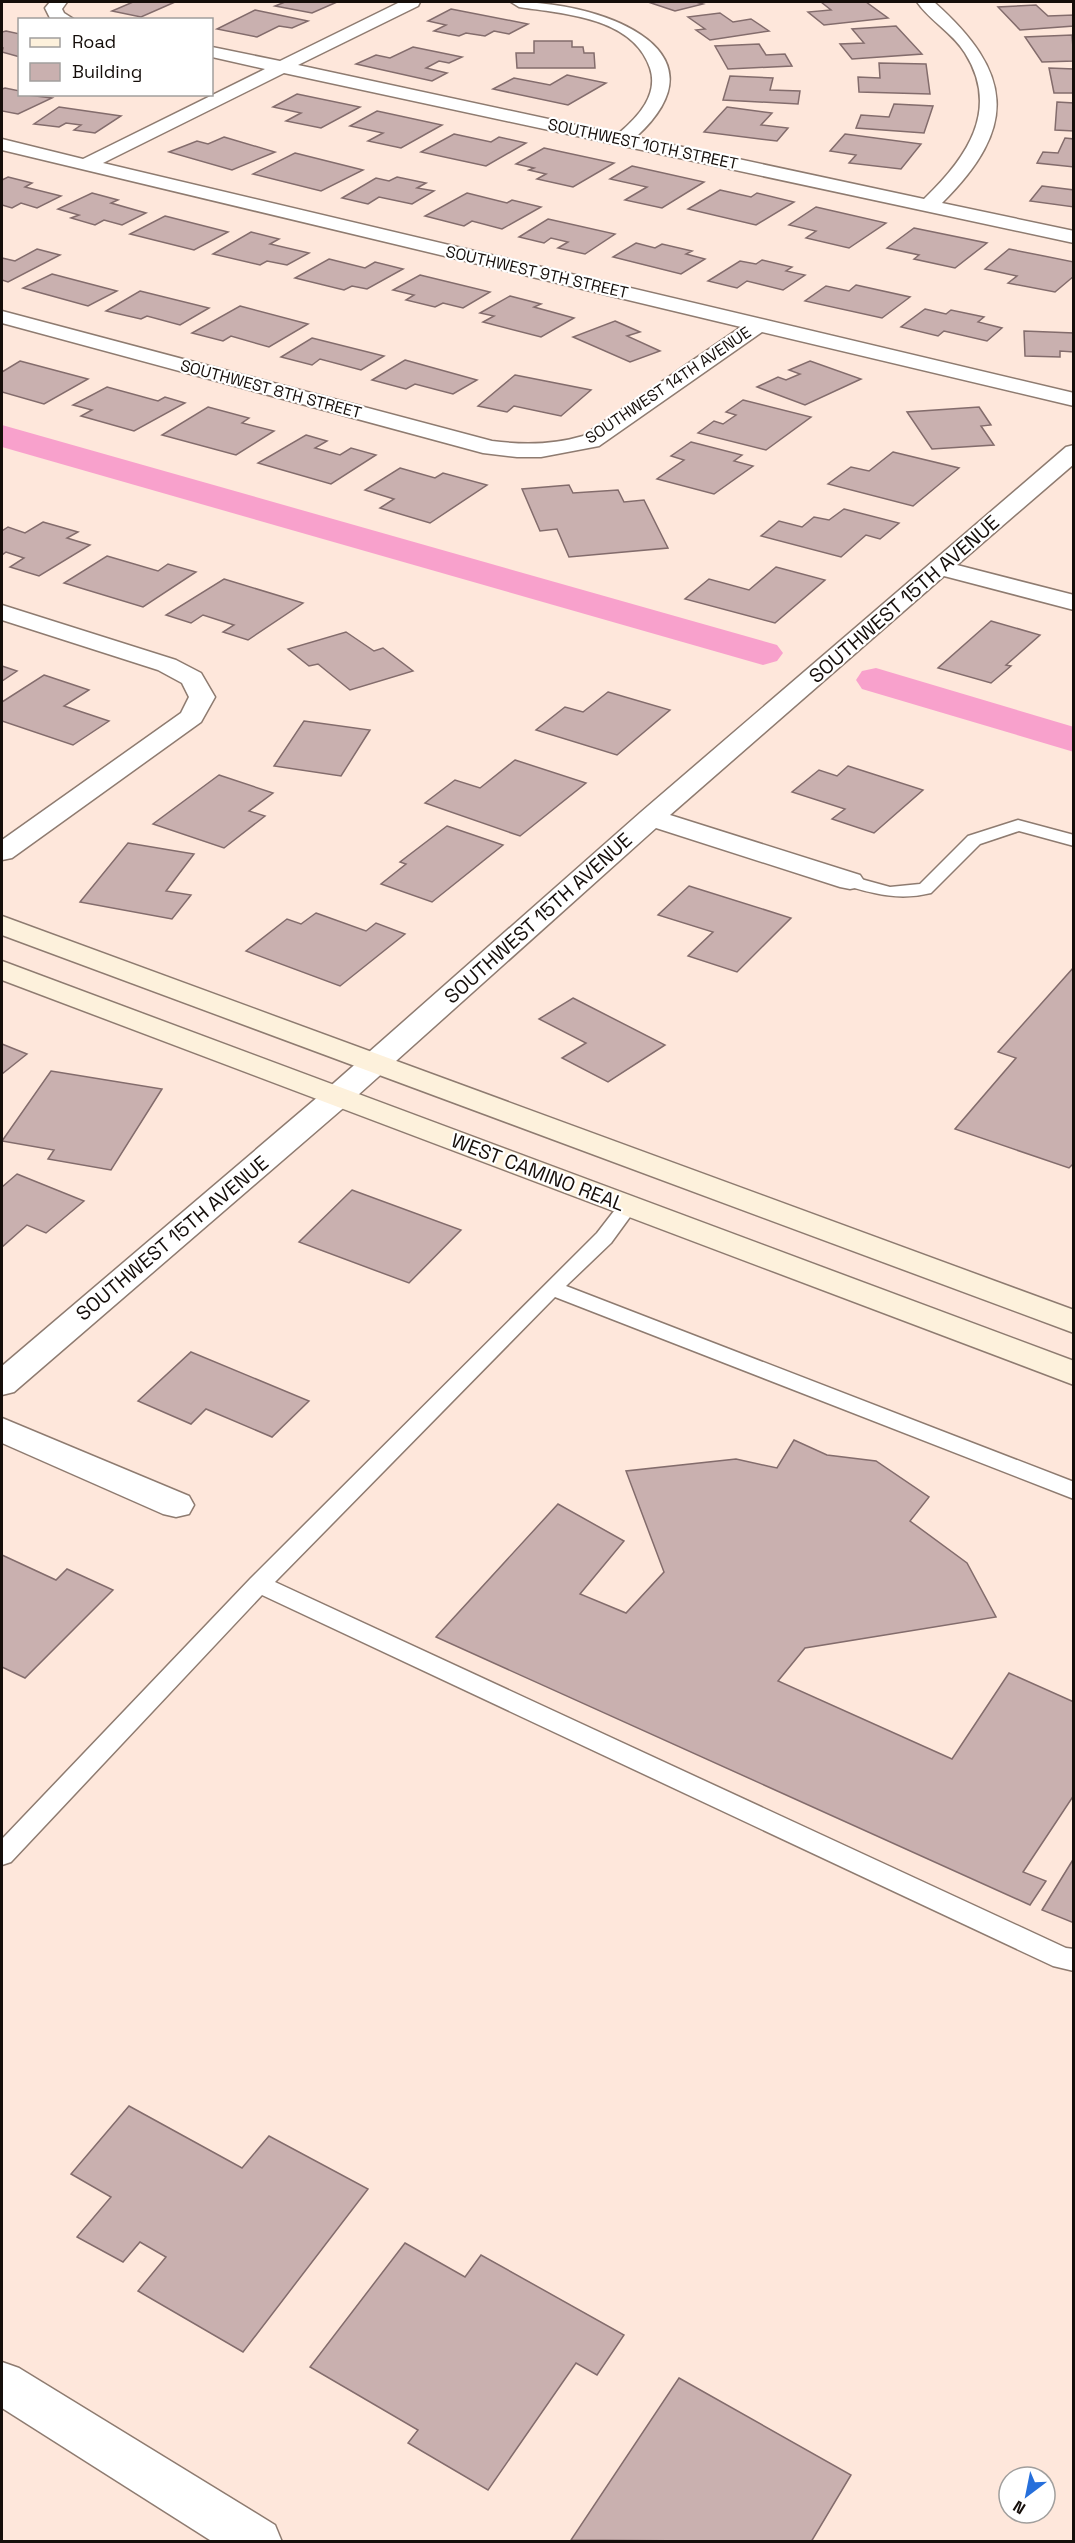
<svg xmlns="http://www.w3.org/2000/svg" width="1075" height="2543" font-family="'Space Grotesk',sans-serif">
  <rect width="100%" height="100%" fill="#fee7db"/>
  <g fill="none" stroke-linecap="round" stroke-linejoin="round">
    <g fill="#f8a1cc" fill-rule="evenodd">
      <polygon points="2,425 777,645 783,653 777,661 763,665 749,661 2,447"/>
      <polygon points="876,668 1074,727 1074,752 862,689 856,680 862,671"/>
    </g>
  </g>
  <g fill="#c9b0af" stroke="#836c6c" stroke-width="1.5">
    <polygon points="133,2 175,2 141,17 112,11"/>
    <polygon points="285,2 337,2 312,13 275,6"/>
    <polygon points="648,2 696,2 703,4 675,11"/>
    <polygon points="821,2 866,2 888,18 824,25 808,12 831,10"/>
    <polygon points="1036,5 1048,16 1074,15 1074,26 1020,30 998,7"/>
    <polygon points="451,9 528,24 509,34 494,31 485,36 466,33 459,36 434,31 446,25 428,21"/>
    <polygon points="255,10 308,21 292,28 279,26 257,37 217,29"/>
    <polygon points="720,13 733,22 751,19 769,31 710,40 696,30 705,29 688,17"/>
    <polygon points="896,26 922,54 852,59 840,44 864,43 852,29"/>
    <polygon points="6,31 20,34 20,57 2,52 3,48 2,48 2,32"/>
    <polygon points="1072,35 1074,61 1042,62 1025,37"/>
    <polygon points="534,41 572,41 572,47 583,47 584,53 594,53 595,68 517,68 516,53 534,53"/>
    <polygon points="759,44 766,55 785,54 792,66 728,69 715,46"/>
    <polygon points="413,47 462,57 449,63 439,61 426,68 447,73 432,81 356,64 376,55 390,58"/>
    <polygon points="879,63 926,64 930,94 859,92 858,77 880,78"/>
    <polygon points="1049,68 1074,69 1074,93 1054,93"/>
    <polygon points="567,75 606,83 568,105 493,89 514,78 550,85"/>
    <polygon points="730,76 773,78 770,90 800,91 798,104 723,100"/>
    <polygon points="5,88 20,91 20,94 52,98 18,114 2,111 2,89"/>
    <polygon points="297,94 360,107 321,128 286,121 301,113 273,107"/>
    <polygon points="1057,102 1074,103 1074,131 1055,130"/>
    <polygon points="894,104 933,106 924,133 856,128 861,115 889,117"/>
    <polygon points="59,107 121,116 95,133 74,130 81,125 66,123 59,127 34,124"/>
    <polygon points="727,107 772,113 761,125 788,128 777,141 704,132"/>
    <polygon points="377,111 442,125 401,148 368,141 383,133 350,126"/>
    <polygon points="454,134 491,142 499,137 526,143 486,166 421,152"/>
    <polygon points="845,134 921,144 901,169 849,163 856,155 830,151"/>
    <polygon points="224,137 275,152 232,170 169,152 197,141 208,144"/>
    <polygon points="1065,138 1074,139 1074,167 1037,163 1043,152 1058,153"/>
    <polygon points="544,148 614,163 573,187 537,179 546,174 529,170 534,168 516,164"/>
    <polygon points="295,153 363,170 321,191 253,174"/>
    <polygon points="632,166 704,182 662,208 625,200 647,187 610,179"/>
    <polygon points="8,177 32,183 25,187 61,196 37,208 21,203 12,208 2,205 2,180"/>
    <polygon points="397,177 426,183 417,188 434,191 412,204 379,197 368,204 342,198 376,178 389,181"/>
    <polygon points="1042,186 1074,190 1074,207 1030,201"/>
    <polygon points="720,190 751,197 757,193 794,202 756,225 688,209"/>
    <polygon points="92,193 118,200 111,203 146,213 122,225 104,220 95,225 71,218 79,215 58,209"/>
    <polygon points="467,193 507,203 512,200 541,207 502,229 472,221 464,226 425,216"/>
    <polygon points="816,207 886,223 849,248 806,238 816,231 789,225"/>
    <polygon points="165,216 228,232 194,250 130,234"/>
    <polygon points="548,219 615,234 585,254 558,248 568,242 551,238 544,243 519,237"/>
    <polygon points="914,228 987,243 955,268 914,259 919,255 887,248"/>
    <polygon points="251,232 279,239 270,244 309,253 287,265 267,261 260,265 213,254"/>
    <polygon points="636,243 655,248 662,244 692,251 686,254 705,259 681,274 613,257"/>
    <polygon points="37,249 60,255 8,282 2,280 2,258 15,261"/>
    <polygon points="1009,249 1074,262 1074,276 1055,292 1008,283 1017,276 985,269"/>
    <polygon points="329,259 365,268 375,262 403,269 367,289 352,286 344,290 295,278"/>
    <polygon points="762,260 792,267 786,271 805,275 783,290 747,281 737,288 708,281 740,261 756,264"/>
    <polygon points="52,274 117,291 88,306 23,288"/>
    <polygon points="420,275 490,292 463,308 443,303 435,307 406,300 414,295 393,290"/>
    <polygon points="856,285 910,297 882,318 805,301 826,286 849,291"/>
    <polygon points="140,291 209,308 180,325 147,316 141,319 106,311"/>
    <polygon points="510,296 541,304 534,307 574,318 541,337 483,322 494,316 480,313"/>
    <polygon points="240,306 308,324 269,347 231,336 223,341 192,333"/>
    <polygon points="925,309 946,314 951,310 984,317 978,322 1002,328 987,341 944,331 938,336 901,327"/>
    <polygon points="615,321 640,332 627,336 660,351 630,362 573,337"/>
    <polygon points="1024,331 1074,333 1074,352 1060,351 1060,357 1025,356"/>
    <polygon points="312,338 384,356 361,370 320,359 312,365 281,357"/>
    <polygon points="405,360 477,380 453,394 415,384 406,389 372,380"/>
    <polygon points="20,361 88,379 44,404 2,392 2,372"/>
    <polygon points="810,361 861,379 805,405 757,387 778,377 786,380 800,374 789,370"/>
    <polygon points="515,375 591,390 561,416 514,406 507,412 478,406"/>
    <polygon points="107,387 158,401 165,397 185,403 134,431 81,416 92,410 73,405"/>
    <polygon points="743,400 811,417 766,450 698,433 714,421 723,424 736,415 726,412"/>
    <polygon points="208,407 249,418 242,423 274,431 236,455 162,435"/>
    <polygon points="979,407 991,425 981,426 994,445 932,449 907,412"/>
    <polygon points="306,435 327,441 315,448 340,455 351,448 376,455 331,484 258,463"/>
    <polygon points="691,442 742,455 734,461 753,466 714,494 657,479 684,460 671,456"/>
    <polygon points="893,452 959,468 913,506 828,484 851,467 869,471"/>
    <polygon points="400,468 435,478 443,473 487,485 430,523 380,508 394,499 365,490"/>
    <polygon points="569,485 573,493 618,490 624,502 644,500 668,548 569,557 557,529 540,531 522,489"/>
    <polygon points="844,509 899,523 880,539 866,535 841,557 761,536 779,521 802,527 814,517 829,520"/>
    <polygon points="43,522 78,532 67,538 90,545 39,576 10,567 24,558 6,552 2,555 2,531 8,527 25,533"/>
    <polygon points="107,556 158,571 168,564 196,572 143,607 64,583"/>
    <polygon points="776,567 825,580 775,623 685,599 709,579 749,590"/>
    <polygon points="224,579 303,603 248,640 223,632 234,625 203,615 191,623 166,615"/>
    <polygon points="991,621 1040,635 1006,665 1011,666 991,683 938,668"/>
    <polygon points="346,632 374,651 383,648 413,671 350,690 318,664 309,666 288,649"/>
    <polygon points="2,666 17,671 2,681"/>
    <polygon points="44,675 89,690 64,706 109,721 73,745 2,721 2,702"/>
    <polygon points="608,692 670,710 617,755 536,730 565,707 583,712"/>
    <polygon points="304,721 370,730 341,776 274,766"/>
    <polygon points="515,760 586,783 520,836 425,803 455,780 480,788"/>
    <polygon points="848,766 923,790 874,833 832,819 845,809 792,792 819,770 837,776"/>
    <polygon points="219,775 273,793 249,811 265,816 224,848 153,824"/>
    <polygon points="447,826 503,845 432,902 381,884 406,864 400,862"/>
    <polygon points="128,843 194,854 166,891 191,895 172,919 80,902"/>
    <polygon points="689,886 791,918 737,972 688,956 713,932 658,915"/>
    <polygon points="316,913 366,931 376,923 405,934 340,986 246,951 287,919 301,924"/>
    <polygon points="1074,967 1074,1163 1069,1168 955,1129 1016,1058 998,1052"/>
    <polygon points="573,998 665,1045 608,1082 562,1058 586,1043 539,1019"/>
    <polygon points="2,1044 27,1054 2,1074"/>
    <polygon points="51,1071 162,1089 111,1170 48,1159 54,1150 2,1141"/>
    <polygon points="17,1174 84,1201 46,1233 27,1225 2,1247 2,1187"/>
    <polygon points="352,1190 461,1230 409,1283 299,1242"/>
    <polygon points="191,1352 309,1401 272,1437 206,1409 191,1424 138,1401"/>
    <polygon points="794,1440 827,1455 876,1461 929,1497 910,1521 967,1563 996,1617 805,1648 778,1681 952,1759 1009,1673 1074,1702 1074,1795 1023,1872 1046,1881 1030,1905 436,1637 558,1504 624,1541 580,1594 626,1613 664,1572 626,1471 736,1459 777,1468"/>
    <polygon points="2,1555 56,1580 67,1569 113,1590 25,1678 2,1667"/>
    <polygon points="1074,1858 1074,1923 1042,1910"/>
    <polygon points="129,2106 242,2168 269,2136 368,2189 243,2352 138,2291 166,2257 140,2242 123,2262 77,2237 111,2197 71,2174"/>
    <polygon points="405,2243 465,2277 481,2255 624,2335 597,2375 576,2363 488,2490 408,2443 418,2430 310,2367"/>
    <polygon points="679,2378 851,2475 811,2542 571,2540"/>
  </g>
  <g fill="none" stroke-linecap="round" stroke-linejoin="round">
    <g stroke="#8e7b70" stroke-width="3">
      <g id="lane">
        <path d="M1018,820l56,15v11l-55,-15 -39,13 -49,49c-32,8 -56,1 -87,-8l-3,-4 3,-4 6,-1 40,11 30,-3 48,-48z"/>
        <polygon points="628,1200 635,1202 638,1206 635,1210 611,1243 566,1286 1074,1482 1074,1499 555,1297 275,1582 1066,1948 1074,1949 1074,1971 1053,1966 262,1595 11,1862 2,1865 2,1839 251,1578 597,1233 621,1202"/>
      </g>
    </g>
    <g stroke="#8e7b70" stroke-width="3">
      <g id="street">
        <polygon points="50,2 67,2 62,9 64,13 75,20 51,20 45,8"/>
        <path d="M400,2h20l-2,4 -120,59 320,69c20,-17 41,-39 32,-66 -17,-51 -86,-54 -131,-61l-8,-5c78,-2 225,43 125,135l288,62c42,-40 77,-89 41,-146 -13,-21 -35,-32 -48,-51h17c79,70 85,125 8,201l132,28v12l-790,-170 -181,90 971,230v13l-312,-74 -163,114 -58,11h-24l-34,-4 -481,-130v-12l490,130c31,4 61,4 91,-5l158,-109 -739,-177v-11l81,20 182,-90 -53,-12v-10l68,14z"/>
        <polygon points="1074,445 1074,464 957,565 1074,595 1074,610 944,576 670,815 860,875 864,881 860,887 850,889 840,887 656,828 348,1104 14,1392 2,1395 2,1366 326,1090 641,812 1066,447"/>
        <polygon points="2,605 176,660 201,673 215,697 201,722 12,858 2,860 2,840 181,713 189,697 182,683 158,670 2,620"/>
        <polygon points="2,1418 189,1496 194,1505 189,1514 176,1517 163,1514 2,1443"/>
        <polygon points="2,2362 19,2368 275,2525 282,2542 213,2542 2,2408"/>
      </g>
    </g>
    <g stroke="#8e7b70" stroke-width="3">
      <g id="secondary">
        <polygon points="2,916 1074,1310 1074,1333 2,935"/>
        <polygon points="2,961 1074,1361 1074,1385 2,980"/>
      </g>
    </g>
    <use href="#lane" fill="#fff" fill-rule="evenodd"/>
    <use href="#street" fill="#fff" fill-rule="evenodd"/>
    <use href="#secondary" fill="#fdf1dc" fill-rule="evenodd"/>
  </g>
  <g text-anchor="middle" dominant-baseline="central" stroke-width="4.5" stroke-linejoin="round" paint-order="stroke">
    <g font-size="16" fill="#150e0a" stroke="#fff">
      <text transform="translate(643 144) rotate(12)">SOUTHWEST 10TH STREET</text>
      <text transform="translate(537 272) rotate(13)">SOUTHWEST 9TH STREET</text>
      <text transform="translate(668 385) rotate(-34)">SOUTHWEST 14TH AVENUE</text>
      <text transform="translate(271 389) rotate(15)">SOUTHWEST 8TH STREET</text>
    </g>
    <g font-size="20" fill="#150e0a" stroke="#fff">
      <text transform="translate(904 599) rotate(-41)">SOUTHWEST 15TH AVENUE</text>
      <text transform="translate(538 918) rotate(-42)">SOUTHWEST 15TH AVENUE</text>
      <text transform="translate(538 1172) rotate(21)">WEST CAMINO REAL</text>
      <text transform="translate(172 1238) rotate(-40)">SOUTHWEST 15TH AVENUE</text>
    </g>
  </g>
  <rect width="1075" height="2543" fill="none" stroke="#150e0a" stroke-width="6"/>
  <rect x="18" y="18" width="195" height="78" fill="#ffffff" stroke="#a19f9d" stroke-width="1.5"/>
  <rect x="30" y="38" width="30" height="9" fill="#fdf1dc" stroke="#a19f9d" stroke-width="1.5"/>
  <text x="72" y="48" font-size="18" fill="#150e0a">Road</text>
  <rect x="30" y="63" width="30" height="18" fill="#c9b0af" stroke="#a19f9d" stroke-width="1.5"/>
  <text x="72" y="78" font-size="18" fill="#150e0a">Building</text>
  <g transform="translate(1027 2495) rotate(212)"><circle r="28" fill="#ffffff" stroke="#a19f9d" stroke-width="1.5"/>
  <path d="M0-4.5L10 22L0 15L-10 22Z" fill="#266fdb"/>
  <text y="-9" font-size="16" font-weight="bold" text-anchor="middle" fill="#150e0a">N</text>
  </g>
</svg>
